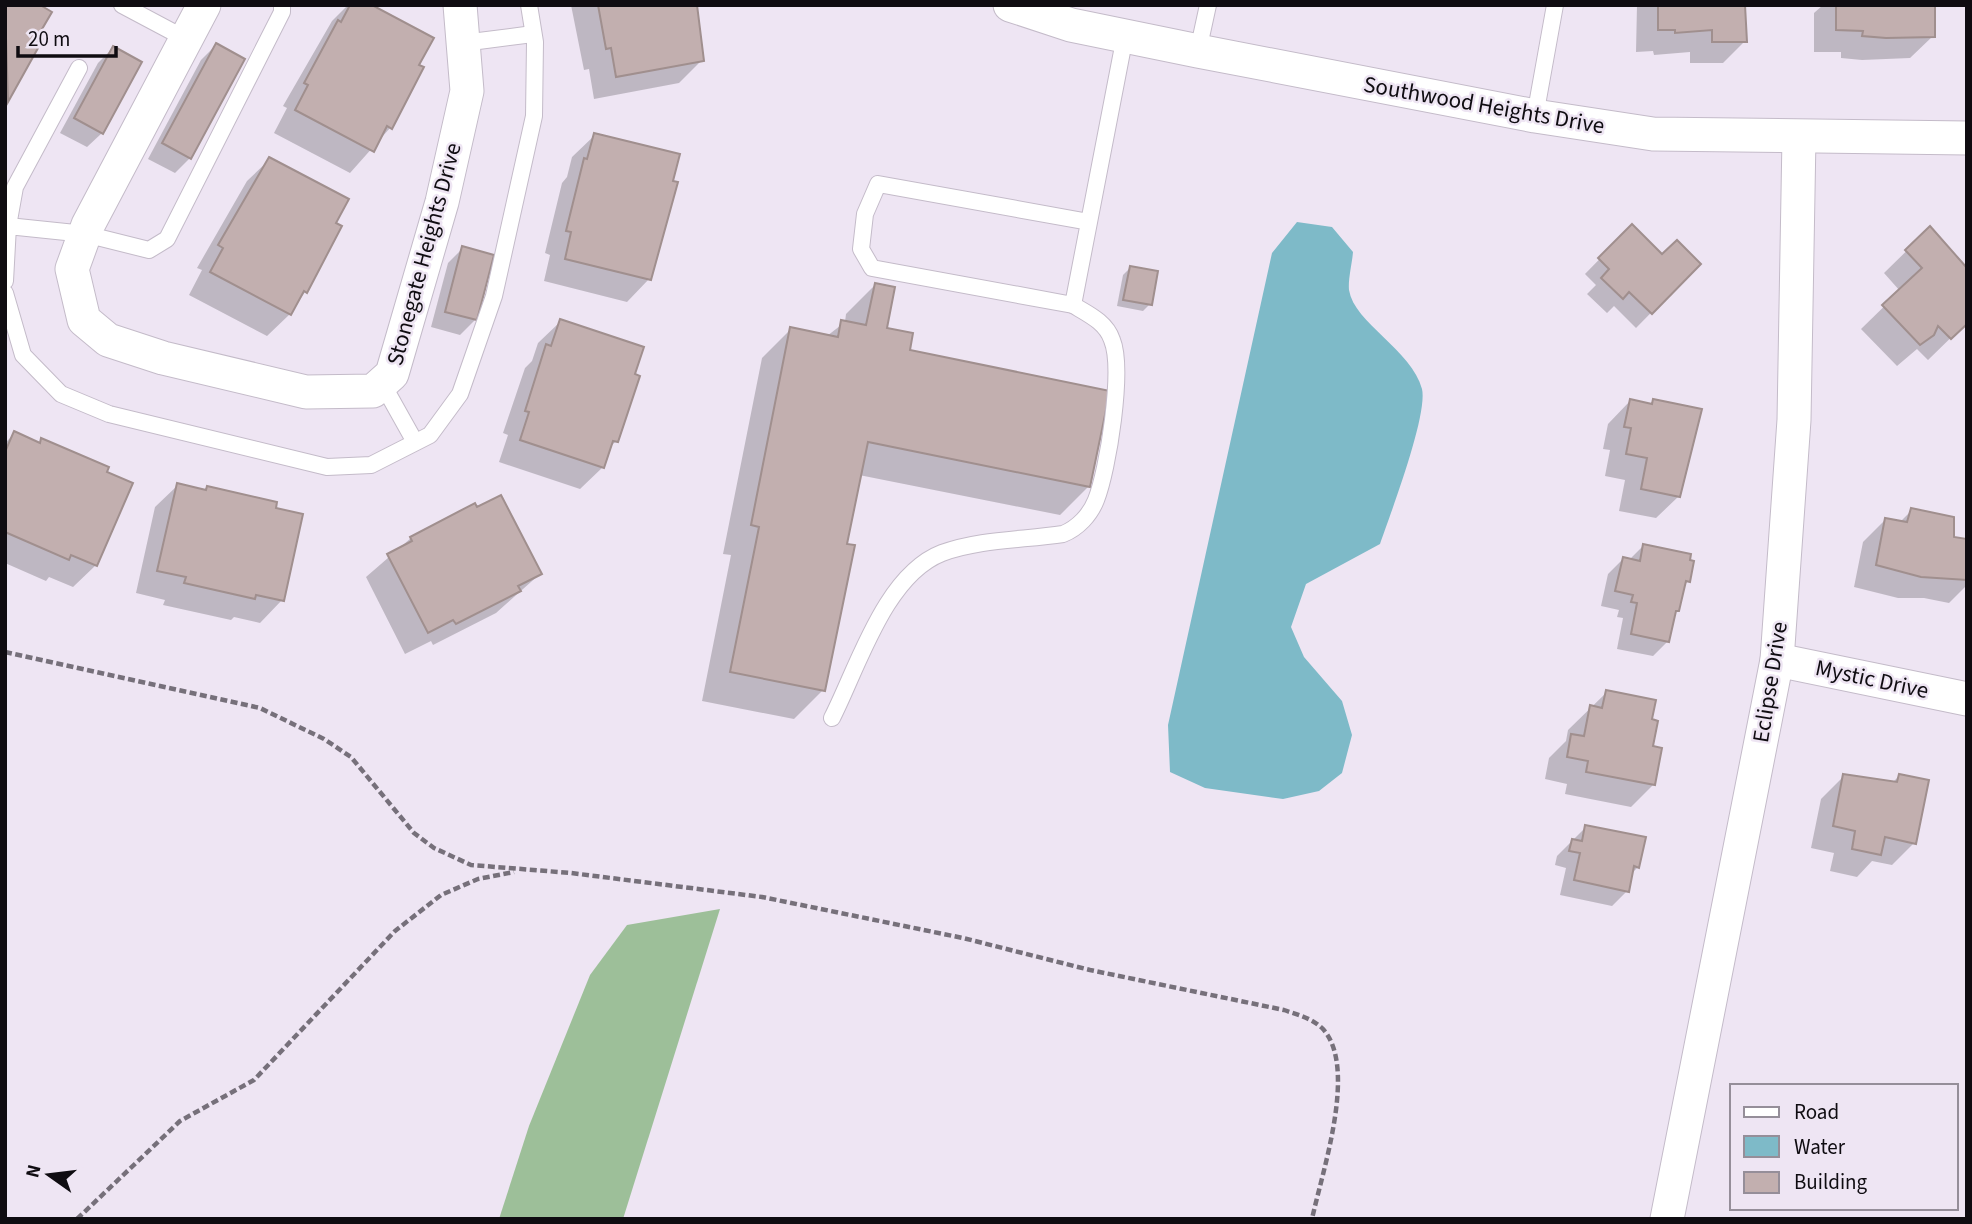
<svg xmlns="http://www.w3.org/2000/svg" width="1972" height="1224" font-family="'Source Sans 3',sans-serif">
  <rect width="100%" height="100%" fill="#eee5f3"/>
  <polygon fill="#9dbf99" points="720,909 623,1219 499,1219 529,1126 590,975 627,925"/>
  <path fill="#7ebac8" d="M1297,222l35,5 21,25c-1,12 -5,27 -4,38 5,33 63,60 73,99 6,26 -32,126 -42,155l-74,40 -15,43 13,30 38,44 10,34 -10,38 -23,18 -36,8 -78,-11 -35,-16 -2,-47 104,-472z"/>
  <g fill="#0003">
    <polygon points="5,5 41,40 5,102"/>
    <polygon points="348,5 368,5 417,65 390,128 350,173 274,133 287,108 283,106 332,21"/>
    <polygon points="571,5 696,5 702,60 679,83 594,99 589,69 584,70"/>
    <polygon points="1637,5 1744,5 1745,41 1723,63 1690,63 1690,52 1654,55 1653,51 1636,52"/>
    <polygon points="1823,5 1933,5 1933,36 1910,58 1862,60 1841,58 1841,52 1814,52 1814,13"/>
    <polygon points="216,45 190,158 175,173 148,159 201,60"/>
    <polygon points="113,48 102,133 87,147 60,133 98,63"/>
    <polygon points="595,135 649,279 627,302 544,281 550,255 545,253 562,183 567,177 572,157"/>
    <polygon points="270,159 305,292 290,314 267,336 189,295 202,270 197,268 247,181"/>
    <polygon points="1632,226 1662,256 1699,264 1636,328 1614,306 1607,313 1587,294 1596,285 1585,274"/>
    <polygon points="1930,228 1967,322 1928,360 1917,349 1897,366 1861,329 1900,291 1884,273"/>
    <polygon points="463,248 492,256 475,320 460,335 431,327 448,263"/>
    <polygon points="1130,268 1150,304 1143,311 1117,306 1123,275"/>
    <polygon points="875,285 885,329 908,352 1089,486 1060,515 859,475 845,545 823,690 794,719 702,701 731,555 723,554 762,358 791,329 827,336 845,322 846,314"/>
    <polygon points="561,321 616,441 609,448 603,467 580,489 499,462 508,435 503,433 525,368 532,361 538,343"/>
    <polygon points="1630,401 1650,405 1654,401 1679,496 1656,518 1619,511 1625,480 1605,476 1610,450 1603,449 1608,424"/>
    <polygon points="15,433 38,444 42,440 96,565 73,587 49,577 46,581 5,563 5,443"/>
    <polygon points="178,485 205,491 208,488 282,600 260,623 234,617 231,620 163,605 165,600 136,593 155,507"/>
    <polygon points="1912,510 1952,538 1967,541 1967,585 1949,603 1924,598 1898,598 1854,587 1863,542 1885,520 1900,522"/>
    <polygon points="411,538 540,574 496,613 433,645 431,641 405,654 366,577"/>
    <polygon points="1643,546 1688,581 1683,587 1668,641 1653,656 1617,649 1623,618 1617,617 1619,610 1601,606 1608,574 1623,559 1629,560"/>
    <polygon points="1607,692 1650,720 1654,784 1631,807 1565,794 1567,784 1545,779 1549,758 1566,741 1568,730"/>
    <polygon points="1844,776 1892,783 1899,776 1914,843 1892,865 1872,861 1857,877 1830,871 1834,853 1811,848 1821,799"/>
    <polygon points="1586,827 1638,867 1631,874 1627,891 1612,906 1560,895 1566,868 1555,865 1557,856"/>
  </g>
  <g fill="#c2afaf" stroke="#a08f8e" stroke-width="2">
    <polygon points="5,5 40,5 52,12 38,36 43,39 8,102"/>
    <polygon points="350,5 372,5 434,38 419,65 424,67 392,129 387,126 374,152 295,110 308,85 304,83 338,20 341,22"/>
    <polygon points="598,5 697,5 704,61 616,77 611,48 606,49"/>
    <polygon points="1658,5 1745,5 1747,42 1712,42 1712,30 1675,33 1675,30 1658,30"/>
    <polygon points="1836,5 1935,5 1935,37 1886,38 1862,36 1863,31 1836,30"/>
    <polygon points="216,43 245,59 191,159 162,143"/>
    <polygon points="113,46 142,62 103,134 74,118"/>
    <polygon points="594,133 680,154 673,181 678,182 651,280 565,259 571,232 566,231 584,158 587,159"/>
    <polygon points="269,157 349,199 336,223 342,226 307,293 304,291 291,315 210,272 223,248 218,245"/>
    <polygon points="1632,224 1662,254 1677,240 1701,264 1652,314 1629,292 1623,299 1601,278 1609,269 1598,258"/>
    <polygon points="1930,226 1967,268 1967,324 1951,339 1938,326 1934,335 1920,345 1882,305 1922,268 1905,250"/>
    <polygon points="462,246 494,255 477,320 445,312"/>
    <polygon points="1130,266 1158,271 1152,305 1123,300"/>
    <polygon points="875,283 895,287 887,328 913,333 910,350 1110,391 1090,487 868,442 847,544 855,545 825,691 730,672 759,527 751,525 790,327 838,337 841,320 866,325"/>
    <polygon points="560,319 644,347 635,374 640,376 618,442 613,441 604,468 520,440 529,412 525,411 546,344 551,346"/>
    <polygon points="1630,399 1652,404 1653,399 1702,409 1680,497 1641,489 1647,458 1626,454 1631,428 1624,427"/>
    <polygon points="14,431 40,443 41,438 109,467 107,472 133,483 97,566 71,555 69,560 5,532 5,452"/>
    <polygon points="177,483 206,490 207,486 277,502 276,508 303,514 284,601 256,595 255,599 184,583 186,577 157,571"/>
    <polygon points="501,495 542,574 518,586 521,591 456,624 453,620 428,633 387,554 412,541 410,537 475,503 477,507"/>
    <polygon points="1911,508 1954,517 1954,537 1967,539 1967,580 1921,577 1876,565 1885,518 1907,522"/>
    <polygon points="1643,544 1691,554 1690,560 1694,561 1690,582 1686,581 1679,611 1676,611 1669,642 1631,634 1637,603 1631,602 1633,595 1615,591 1623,557 1640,561"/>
    <polygon points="1606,690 1656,700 1652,719 1658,721 1653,746 1662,748 1655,785 1586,772 1588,761 1567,757 1571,734 1584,736 1590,705 1602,708"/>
    <polygon points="1843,774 1897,782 1899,774 1929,780 1916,844 1885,837 1881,855 1852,849 1855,831 1833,826"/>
    <polygon points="1585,825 1646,837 1639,868 1634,866 1629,892 1574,880 1580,853 1569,851 1572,839 1582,841"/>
  </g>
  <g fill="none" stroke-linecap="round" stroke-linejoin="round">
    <g stroke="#c4bbc9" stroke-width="18">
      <g id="service">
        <polyline points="122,5 186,39"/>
        <polyline points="463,43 533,34"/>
        <polyline points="1198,51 1208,5"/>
        <polyline points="1535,116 1555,5"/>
        <polyline points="1089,222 878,184 865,214 861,249 872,268 1073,305 1125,36"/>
        <polyline points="8,226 15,187 79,68"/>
        <polyline points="5,281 8,226 85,234 149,250 167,239 282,12 282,5"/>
        <polyline points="5,293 23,355 61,394 109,414 327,467 371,465 430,435 460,394 494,296 534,116 535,42 529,5"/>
        <polyline points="382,383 415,442"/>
        <path d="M832,718c26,-51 53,-143 110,-165 38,-14 82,-13 121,-19 15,-6 27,-19 33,-34 12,-30 28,-131 16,-160 -6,-18 -24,-26 -39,-35"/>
      </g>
    </g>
    <g stroke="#c4bbc9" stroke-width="35">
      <g id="minor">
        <polyline points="204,5 88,225 72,269 84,320 108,340 163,358 306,392 373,391 392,374 442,202 467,91 460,5"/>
        <polyline points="1010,5 1071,25 1198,51 1535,116 1653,134 1967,138"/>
        <polyline points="1777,660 1967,699"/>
        <polyline points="1667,1219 1777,660 1794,420 1799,137"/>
      </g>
    </g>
    <g stroke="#76707a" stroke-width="4.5" stroke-dasharray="7 3.5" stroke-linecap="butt">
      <path d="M5,652l255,56 64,31 27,18 63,76 20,15 37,17 100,8 191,24 201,41 127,32 194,40c14,5 28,8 39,19 35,39 -1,143 -11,190"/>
      <polyline points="77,1219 180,1121 254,1080 395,931 441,895 478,879 514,872"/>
    </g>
    <use href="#service" stroke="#fff" stroke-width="16"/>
    <use href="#minor" stroke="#fff" stroke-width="33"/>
  </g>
  <g text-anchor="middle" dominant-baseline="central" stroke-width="5" stroke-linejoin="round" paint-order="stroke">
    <g font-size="23" fill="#0f0c11" stroke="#eee5f3">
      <text transform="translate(1484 105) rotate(10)">Southwood Heights Drive</text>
      <text transform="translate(424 254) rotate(-75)">Stonegate Heights Drive</text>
      <text transform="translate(1872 679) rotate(12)">Mystic Drive</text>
      <text transform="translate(1770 682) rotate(-81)">Eclipse Drive</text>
    </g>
  </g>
  <rect width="1972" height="1224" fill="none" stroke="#0f0c11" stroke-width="14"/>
  <rect x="1730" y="1084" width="228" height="126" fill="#eee5f3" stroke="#958e99" stroke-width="2"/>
  <rect x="1744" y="1107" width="35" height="10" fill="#ffffff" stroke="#958e99" stroke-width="2"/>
  <text x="1794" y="1119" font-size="21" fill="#0f0c11">Road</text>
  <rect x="1744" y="1136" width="35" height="21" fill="#7ebac8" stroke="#958e99" stroke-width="2"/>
  <text x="1794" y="1154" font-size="21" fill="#0f0c11">Water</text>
  <rect x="1744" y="1172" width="35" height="21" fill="#c2afaf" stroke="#958e99" stroke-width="2"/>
  <text x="1794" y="1189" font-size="21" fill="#0f0c11">Building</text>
  <g transform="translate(49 1175) rotate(284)" stroke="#eee5f3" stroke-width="5" paint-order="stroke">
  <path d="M0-5L12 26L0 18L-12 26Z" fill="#0f0c11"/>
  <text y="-10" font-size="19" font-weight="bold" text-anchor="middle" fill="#0f0c11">N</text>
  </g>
  <path d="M18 46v10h98v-10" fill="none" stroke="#0f0c11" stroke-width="3.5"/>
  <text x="28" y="46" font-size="21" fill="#0f0c11" stroke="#eee5f3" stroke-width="5" paint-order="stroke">20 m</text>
</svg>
